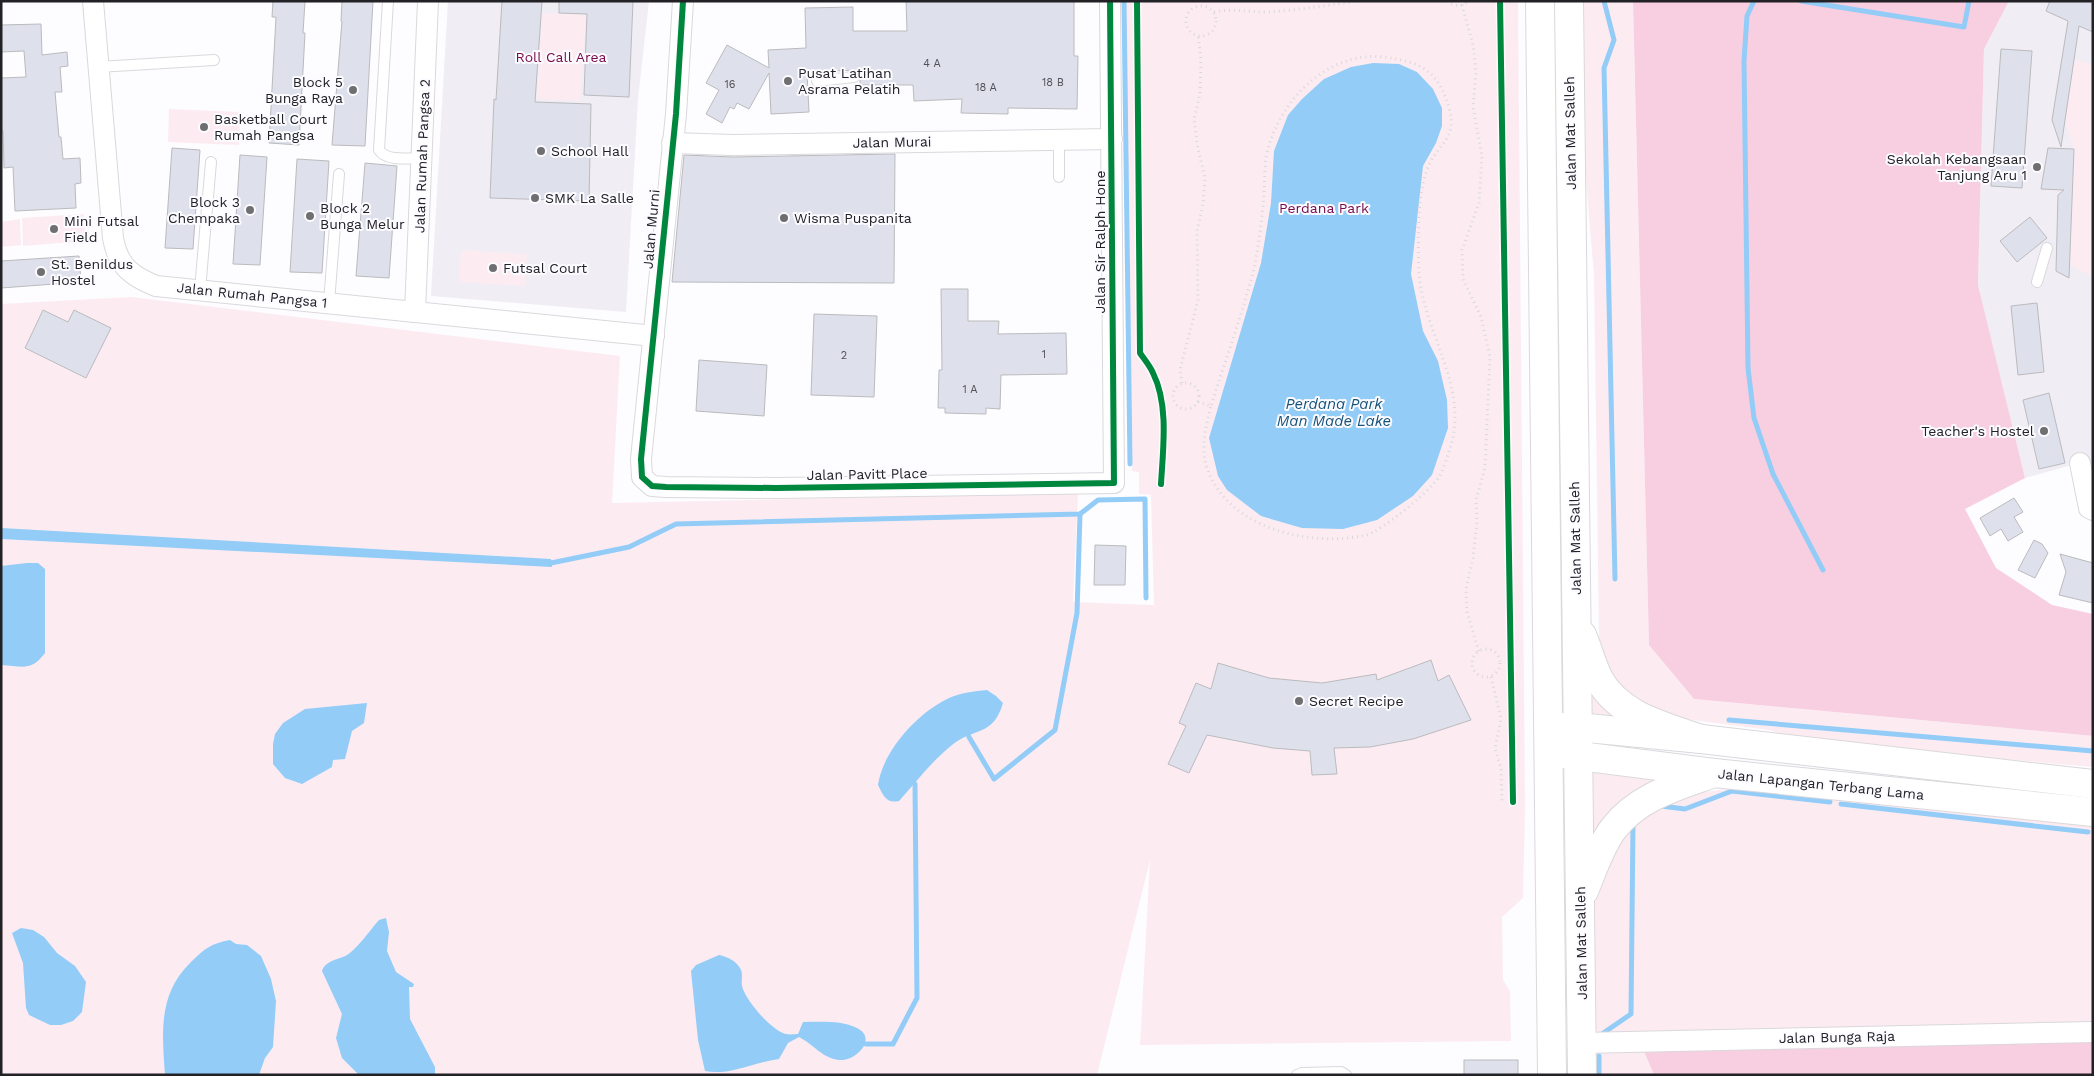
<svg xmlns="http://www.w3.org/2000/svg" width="2094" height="1076" font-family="'Work Sans',sans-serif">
  <rect width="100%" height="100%" fill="#fdfcfe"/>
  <g fill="#f0edf4">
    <polygon points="448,1 649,1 638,99 626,312 431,296"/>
    <polygon points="2009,1 2093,1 2093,467 2090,460 2025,478 1978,286 1984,49"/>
  </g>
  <g fill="#fcecf2">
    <polygon points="1125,1 1518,1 1525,806 1523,898 1502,917 1503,980 1510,991 1511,1041 1140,1045 1150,860 1097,1075 1,1075 1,304 131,297 620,356 612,503 1078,493 1073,602 1154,605 1151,495 1139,494 1139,472 1132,471"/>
    <polygon points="1549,1 1559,1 1565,714 1561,709"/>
    <polygon points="1581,1 1633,1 1649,645 1694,699 2093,736 2093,767 1798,741 1770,730 1677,718 1621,693 1604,666 1599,637 1594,275 1583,146"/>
    <polygon points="542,13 586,15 580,101 537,99"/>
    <polygon points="2075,60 2093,64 2093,277 2070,265 2074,150 2065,120"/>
    <polygon points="169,109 240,112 239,145 168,142"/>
    <polygon points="84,214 86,241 23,246 22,218"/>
    <polygon points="20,219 21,245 1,247 1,222"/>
    <polygon points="461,250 527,254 525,286 459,282"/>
    <polygon points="1587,674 1641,727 1589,717"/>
    <polygon points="1589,768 1658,777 1639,790 1590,859"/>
    <polygon points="1728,789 2093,825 2093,1024 1602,1036 1593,1027 1592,914 1601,878 1629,825 1677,795"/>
    <polygon points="1643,1049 1654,1075 1593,1075 1595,1052"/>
  </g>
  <g fill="#f8cfe1">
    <polygon points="1633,1 2009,1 1984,49 1978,285 2025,478 1965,509 1996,568 2052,605 2093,614 2093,736 1694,699 1649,645"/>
    <polygon points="2093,1038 2093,1075 1654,1075 1643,1049"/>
  </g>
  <g fill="#92ccf7">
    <polygon points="1373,63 1399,64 1417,72 1433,89 1442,108 1442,126 1436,143 1423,166 1411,274 1423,331 1438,361 1447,400 1448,428 1432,475 1413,496 1377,520 1343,529 1302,528 1261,516 1227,490 1218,476 1209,438 1261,263 1271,203 1274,151 1288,115 1302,99 1324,79 1351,67"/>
    <polygon points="1,528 551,559 552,567 1,539"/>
    <path d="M27,563h11l7,6v84c-14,19 -23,13 -44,12v-99z"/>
    <path d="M987,690l9,6 7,7c-10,34 -29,24 -51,42 -20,16 -36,37 -53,56 -13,3 -16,-6 -21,-16 5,-34 39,-72 71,-87 12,-5 25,-7 38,-8z"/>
    <polygon points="367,703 364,723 352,731 345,759 333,760 332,767 302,784 285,778 273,764 273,744 275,734 283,723 305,709"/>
    <path d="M386,918l3,14 -2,19 9,21 18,12 -1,3h-4l1,32 25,48v8h-76l-17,-17 -6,-20 6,-24 -20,-43c4,-11 16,-11 25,-16 10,-6 24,-26 32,-35z"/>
    <polygon points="21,928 33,930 44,937 57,953 75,966 86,982 82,1012 73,1021 61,1025 50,1025 29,1015 26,1008 23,963 12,933"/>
    <path d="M230,940l6,4 11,1 14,11 10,23 5,22 -3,46 -8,11 -6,17h-94c-3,-43 -7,-81 26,-113 13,-13 21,-19 39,-22z"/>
    <path d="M719,955c9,2 18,6 22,15 2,5 0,11 1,16 3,14 30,45 44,48 4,1 9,0 12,0l5,-12c17,0 38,-2 54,6 21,10 -1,34 -18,32 -17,-2 -26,-16 -40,-23l-11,6 -9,16c-25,3 -50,17 -74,12l-7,-31 -7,-69 5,-6z"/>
  </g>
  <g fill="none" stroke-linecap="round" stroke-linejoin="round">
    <g stroke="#92ccf7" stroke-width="5">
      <polyline points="1124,1 1130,464"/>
      <polyline points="1604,1 1614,40 1604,68 1615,579"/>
      <polyline points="1754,1 1747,16 1744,61 1748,368 1754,418 1773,474 1823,570"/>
      <polyline points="1801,1 1964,27 1969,1"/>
      <polyline points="551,563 629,547 676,524 1080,514 1098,500 1145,499 1146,598"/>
      <polyline points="1729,720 2093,751"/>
      <polyline points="969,737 994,779 1055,730 1077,613 1080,514"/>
      <polyline points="1841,804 2088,832"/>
      <polyline points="1661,806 1685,809 1732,791 1830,802"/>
      <polyline points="1599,1036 1631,1014 1633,824"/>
      <polyline points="866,1044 893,1044 917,998 915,784"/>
      <polyline points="1599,1056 1599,1075"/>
    </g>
  </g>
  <g fill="#dee0eb" stroke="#bbbbbe">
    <polygon points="273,1 305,1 303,33 305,33 299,145 269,143 276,17 272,17"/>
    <polygon points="342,1 373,1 365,146 332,145 342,21 341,21"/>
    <polygon points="502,1 542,1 535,102 591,104 589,201 490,198 494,99 496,100"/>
    <polygon points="559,1 633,1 629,97 584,95 587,14 559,13"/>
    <polygon points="906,1 1074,1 1074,56 1078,56 1077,109 1008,108 1008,114 961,113 962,99 914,101 913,85 860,85 860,70 807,72 809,112 771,114 769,73 749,109 737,103 734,109 730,107 722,123 706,114 719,90 706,83 727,45 769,68 768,50 806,48 805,8 853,7 853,31 907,31"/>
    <polygon points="2050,1 2093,1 2093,32 2079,26 2061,147 2052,120 2068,21 2046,11"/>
    <polygon points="41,24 42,55 67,52 68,66 60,67 62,92 55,92 59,137 61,137 63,159 80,158 81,183 75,184 76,208 15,211 13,167 4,168 3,131 1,131 1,78 26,77 24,51 1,52 1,25"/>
    <polygon points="2001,49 2032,51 2022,188 1991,186"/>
    <polygon points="172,148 200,150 193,249 165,248"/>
    <polygon points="2048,148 2074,149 2069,278 2056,271 2058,195 2064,190 2041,189"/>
    <polygon points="895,154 894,283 672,282 684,155 733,157"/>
    <polygon points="240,155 267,157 260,265 233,264"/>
    <polygon points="297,159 329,161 322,273 290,272"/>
    <polygon points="365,163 397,166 389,278 356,276"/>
    <polygon points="2030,217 2047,238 2017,262 2000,241"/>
    <polygon points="79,256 81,282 1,288 1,261"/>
    <polygon points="941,289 968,289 968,321 999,321 998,334 1066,333 1067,374 1001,375 1000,409 986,408 986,414 945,413 945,408 938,408 939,370 942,370"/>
    <polygon points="2037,303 2044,372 2018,375 2011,306"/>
    <polygon points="43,310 68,322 74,310 111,328 86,378 25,348"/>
    <polygon points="814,314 877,316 874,397 811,395"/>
    <polygon points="699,360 767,365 764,416 696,411"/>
    <polygon points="2049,393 2065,463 2039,469 2023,400"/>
    <polygon points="2014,498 2023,512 2014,517 2023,532 2008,541 2001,529 1990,536 1980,518"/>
    <polygon points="2034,540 2042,544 2048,553 2035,578 2018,570"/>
    <polygon points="1095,545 1126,546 1125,585 1094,585"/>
    <polygon points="2060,554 2093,563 2093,603 2059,595 2066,572"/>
    <polygon points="1431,660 1438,681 1449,675 1471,720 1413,739 1370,747 1334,748 1337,774 1312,775 1310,751 1273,748 1207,735 1189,773 1168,764 1186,726 1179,723 1196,683 1211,689 1218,663 1269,678 1322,683 1376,674 1377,680"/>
    <rect x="1464" y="1060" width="54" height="15"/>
  </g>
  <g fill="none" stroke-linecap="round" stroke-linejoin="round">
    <g stroke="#dad8dc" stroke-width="12">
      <g id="service">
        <path d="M388,1l-9,149c8,12 31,8 44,8"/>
        <polyline points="98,67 214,60"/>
        <polyline points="817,81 854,77"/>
        <polyline points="1059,141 1059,177"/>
        <polyline points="2037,282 2047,248"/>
        <polyline points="200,290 211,162"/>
        <polyline points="329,303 339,174"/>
        <polyline points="1297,1075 1302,1073 1341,1072 1346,1075"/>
      </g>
    </g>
    <g stroke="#dad8dc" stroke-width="22">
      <g id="minor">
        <path d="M93,1l20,237c5,28 18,38 43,48l498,50"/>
        <polyline points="683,1 676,114 641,459 642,477 652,486 666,487 776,488 1114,483 1110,1"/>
        <polyline points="672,143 733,145 1112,139"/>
        <polyline points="415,312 428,1"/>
        <polyline points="2080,463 2089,508 2093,510"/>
        <polyline points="1581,1043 2093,1032"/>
      </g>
    </g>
    <g stroke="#dad8dc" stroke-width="30">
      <g id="secondary">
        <polyline points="1549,727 1577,727 1701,739 2093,784"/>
        <polyline points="1556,753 1714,773 2093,812"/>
      </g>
    </g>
    <g stroke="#dad8dc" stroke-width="30">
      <g id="primary">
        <polyline points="1540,1 1552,1075"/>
        <polyline points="1569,1 1582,1075"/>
        <path d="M1582,635c6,14 10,30 17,44 20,37 65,47 102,60"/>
        <path d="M1584,891c8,-19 17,-47 30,-63 25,-32 64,-42 100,-55"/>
      </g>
    </g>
    <g stroke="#d8d8d9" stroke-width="3" stroke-dasharray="1 4" stroke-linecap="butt">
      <path d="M1447,1c7,6 15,6 21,0"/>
      <polyline points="1462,5 1473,45 1476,71 1473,107 1482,156 1479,203 1462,250 1463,279 1481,317 1490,357 1485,468 1476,500 1477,522 1473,558 1466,589 1467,612 1479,652"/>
      <circle cx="1201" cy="21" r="15"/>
      <path d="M1214,12c20,-4 34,0 54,0 30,-2 61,-7 91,-11"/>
      <circle cx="1186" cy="396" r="13"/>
      <polyline points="1182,383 1180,370 1198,300 1197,231 1203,204 1205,178 1198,149 1194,119 1200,94 1201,61 1198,35"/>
      <path d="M1198,402l13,4c14,-45 31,-91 43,-137 5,-24 8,-50 10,-75 1,-16 0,-34 5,-49 15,-49 61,-94 115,-88 39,5 56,15 66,55 6,24 -9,31 -19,49 -15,26 -13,82 -12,111 4,63 54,118 29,182 -2,7 -5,17 -9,23 -10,15 -57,54 -73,58 -56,13 -139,-7 -159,-67 -7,-21 -1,-41 4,-62"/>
      <circle cx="1486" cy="663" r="14"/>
      <polyline points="1491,677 1501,719 1495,749 1501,768 1502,801"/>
    </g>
    <use href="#service" stroke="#fff" stroke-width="10"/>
    <use href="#minor" stroke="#fff" stroke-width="20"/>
    <use href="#secondary" stroke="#fff" stroke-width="28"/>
    <use href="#primary" stroke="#fff" stroke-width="28"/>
    <g stroke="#fcfbff" stroke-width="9">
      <g id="cycleway">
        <polyline points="683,1 676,114 641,459 642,477 652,486 666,487 776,488 1114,483 1110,1"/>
        <path d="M1137,1l3,352c4,6 10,13 13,20 16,32 10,76 8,111"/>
        <polyline points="1500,1 1513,802"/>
      </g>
    </g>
    <use href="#cycleway" stroke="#00873e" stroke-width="6"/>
  </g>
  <g fill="#6f6e71" stroke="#fcfbff" stroke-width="2">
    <circle cx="788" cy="81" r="5"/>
    <circle cx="353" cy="90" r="5"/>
    <circle cx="204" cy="127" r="5"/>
    <circle cx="541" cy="151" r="5"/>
    <circle cx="2037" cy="167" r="5"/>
    <circle cx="535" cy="198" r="5"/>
    <circle cx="250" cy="210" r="5"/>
    <circle cx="310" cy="216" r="5"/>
    <circle cx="784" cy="218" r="5"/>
    <circle cx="54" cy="229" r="5"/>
    <circle cx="493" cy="268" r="5"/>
    <circle cx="41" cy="272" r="5"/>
    <circle cx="2044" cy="431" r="5"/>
    <circle cx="1299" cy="701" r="5"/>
  </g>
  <g text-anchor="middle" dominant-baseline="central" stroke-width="4" stroke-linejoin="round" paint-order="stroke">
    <g font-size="11" fill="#515156">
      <text x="932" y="63">4 A</text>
      <text x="1053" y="82">18 B</text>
      <text x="730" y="84">16</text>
      <text x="986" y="87">18 A</text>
      <text x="1044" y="354">1</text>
      <text x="844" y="355">2</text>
      <text x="970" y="389">1 A</text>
    </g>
    <g font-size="14" fill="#780949" stroke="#fcfbff">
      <text x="561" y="57">Roll Call Area</text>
      <text x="1324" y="208">Perdana Park</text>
    </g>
    <g font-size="14" fill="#222125" stroke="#fcfbff" text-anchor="start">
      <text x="798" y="73">Pusat Latihan<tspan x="798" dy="16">Asrama Pelatih</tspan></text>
      <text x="343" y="82" text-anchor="end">Block 5<tspan x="343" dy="16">Bunga Raya</tspan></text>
      <text x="214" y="119">Basketball Court<tspan x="214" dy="16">Rumah Pangsa</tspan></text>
      <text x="551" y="151">School Hall</text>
      <text x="2027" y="159" text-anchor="end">Sekolah Kebangsaan<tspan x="2027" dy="16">Tanjung Aru 1</tspan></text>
      <text x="545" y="198">SMK La Salle</text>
      <text x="240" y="202" text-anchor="end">Block 3<tspan x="240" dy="16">Chempaka</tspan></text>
      <text x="320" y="208">Block 2<tspan x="320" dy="16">Bunga Melur</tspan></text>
      <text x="794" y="218">Wisma Puspanita</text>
      <text x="64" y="221">Mini Futsal<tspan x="64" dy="16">Field</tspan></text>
      <text x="51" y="264">St. Benildus<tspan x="51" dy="16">Hostel</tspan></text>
      <text x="503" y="268">Futsal Court</text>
      <text x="2034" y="431" text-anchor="end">Teacher's Hostel</text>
      <text x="1309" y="701">Secret Recipe</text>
    </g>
    <g font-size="14" fill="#222125" stroke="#fcfbff">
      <text transform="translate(1570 133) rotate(-91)">Jalan Mat Salleh</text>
      <text transform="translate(892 142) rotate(-1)">Jalan Murai</text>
      <text transform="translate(422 156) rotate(-88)">Jalan Rumah Pangsa 2</text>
      <text transform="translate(651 229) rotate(-85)">Jalan Murni</text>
      <text transform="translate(1100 242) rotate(-90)">Jalan Sir Ralph Hone</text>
      <text transform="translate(252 295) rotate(6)">Jalan Rumah Pangsa 1</text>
      <text transform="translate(867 474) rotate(-1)">Jalan Pavitt Place</text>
      <text transform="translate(1575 538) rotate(-91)">Jalan Mat Salleh</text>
      <text transform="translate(1821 784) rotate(6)">Jalan Lapangan Terbang Lama</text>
      <text transform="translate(1581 943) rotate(-91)">Jalan Mat Salleh</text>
      <text transform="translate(1837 1037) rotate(-1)">Jalan Bunga Raja</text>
    </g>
    <g font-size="15" font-style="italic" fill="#14527a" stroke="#fcfbff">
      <text x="1334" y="404">Perdana Park<tspan x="1334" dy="17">Man Made Lake</tspan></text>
    </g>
  </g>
  <rect width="2094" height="1076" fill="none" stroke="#222125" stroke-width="5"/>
</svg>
